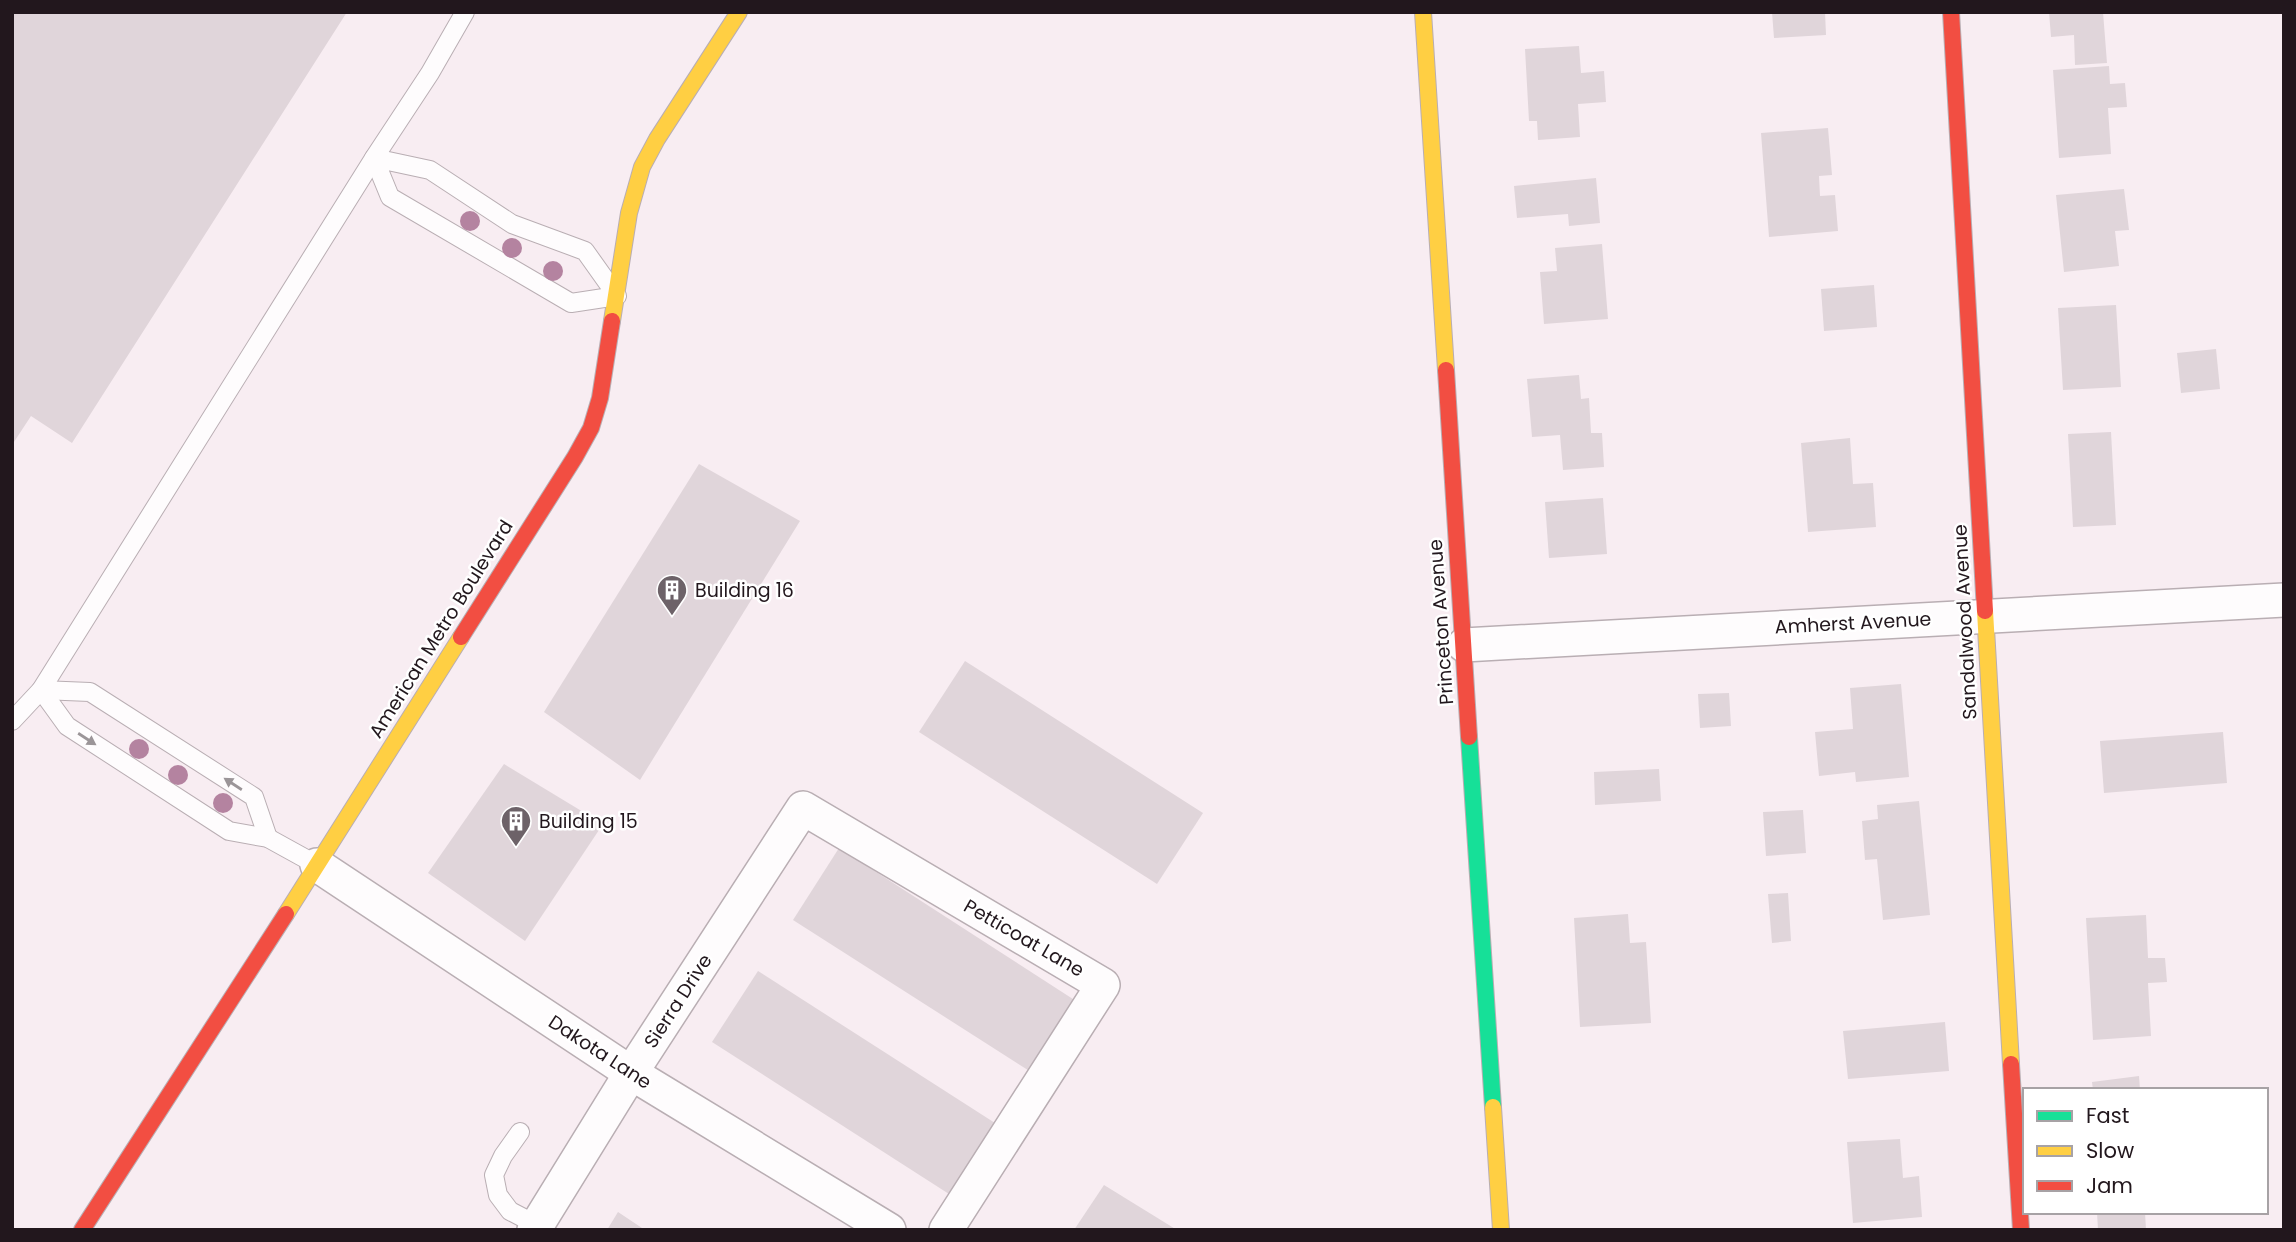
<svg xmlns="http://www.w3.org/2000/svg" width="2296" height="1242" font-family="Poppins,sans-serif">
  <rect width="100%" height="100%" fill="#f8edf2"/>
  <g fill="#e0d5da">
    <polygon points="12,12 347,12 72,443 31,416 12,445"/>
    <polygon points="1772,12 1825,12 1826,35 1774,38"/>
    <polygon points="2049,12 2103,12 2107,63 2075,65 2074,35 2051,37"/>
    <polygon points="1579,46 1581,73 1604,71 1606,102 1578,104 1580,137 1538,140 1537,121 1529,121 1525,49"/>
    <polygon points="2109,66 2110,84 2125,83 2127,107 2108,108 2111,154 2059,158 2053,70"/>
    <polygon points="1828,128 1832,175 1819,176 1820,196 1835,195 1838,231 1769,237 1761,133"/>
    <polygon points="1596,178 1600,223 1569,226 1568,214 1517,218 1514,186"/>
    <polygon points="2124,189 2129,230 2115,231 2119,266 2064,272 2056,195"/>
    <polygon points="1602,244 1608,319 1544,324 1540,272 1557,271 1555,248"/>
    <polygon points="1874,285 1877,327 1824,331 1821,289"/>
    <polygon points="2116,305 2121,387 2063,390 2058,308"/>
    <polygon points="2216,349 2220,389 2181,393 2177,353"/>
    <polygon points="1579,375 1581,399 1589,398 1591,433 1602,433 1604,467 1563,470 1560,435 1532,437 1527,379"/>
    <polygon points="2111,432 2116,525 2073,527 2068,434"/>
    <polygon points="1850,438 1853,484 1873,483 1876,527 1808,532 1801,443"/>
    <polygon points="699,464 800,521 640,780 544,712"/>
    <polygon points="1603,498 1607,554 1549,558 1545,502"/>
    <polygon points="965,661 1203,813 1157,884 919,732"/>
    <polygon points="1901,684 1909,777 1856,782 1855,772 1819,776 1815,732 1853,729 1850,688"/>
    <polygon points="1729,693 1731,726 1700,728 1698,694"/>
    <polygon points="2223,732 2227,783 2104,793 2100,741"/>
    <polygon points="504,764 603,824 525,941 428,873"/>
    <polygon points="1659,769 1661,801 1595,805 1594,772"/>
    <polygon points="1919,801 1930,915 1883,920 1877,859 1865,860 1862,821 1878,819 1877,805"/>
    <polygon points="1803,810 1806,853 1766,856 1763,812"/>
    <polygon points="839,848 1076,1001 1031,1072 793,920"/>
    <polygon points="1788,893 1791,941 1772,943 1768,894"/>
    <polygon points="1628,914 1630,943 1646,942 1651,1023 1580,1027 1574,918"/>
    <polygon points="2146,915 2148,958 2165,958 2167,982 2148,983 2151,1036 2093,1040 2086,918"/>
    <polygon points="758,971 995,1123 949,1194 712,1042"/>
    <polygon points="1945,1022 1949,1071 1848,1079 1843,1031"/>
    <polygon points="2139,1076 2140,1090 2093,1090 2092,1082"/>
    <polygon points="1900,1139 1903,1178 1919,1176 1922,1217 1853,1223 1847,1142"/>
    <polygon points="1104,1185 1177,1230 1074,1230"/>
    <polygon points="618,1212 645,1230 607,1230"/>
    <polygon points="2097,1212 2145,1212 2146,1230 2098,1230"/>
  </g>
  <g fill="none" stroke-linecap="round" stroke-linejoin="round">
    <g stroke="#b9aeb3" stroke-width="20">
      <g id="lane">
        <polygon points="374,158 430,170 512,224 585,251 617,296 571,303 390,197"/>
        <polyline points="41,690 67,726 229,831 268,838 317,865"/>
        <polyline points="41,690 90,692 254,797 268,838"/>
        <polyline points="12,721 41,690 374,158 430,73 465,12"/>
        <polyline points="520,1132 503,1156 494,1175 498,1195 510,1211 537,1225"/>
      </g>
    </g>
    <g stroke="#b9aeb3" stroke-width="36">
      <g id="street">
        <polyline points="1464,645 2284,600"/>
        <polyline points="317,865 631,1073 889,1230"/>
        <polyline points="534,1230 631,1073 803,808 1103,985 946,1230"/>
      </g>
    </g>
    <g stroke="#b9aeb3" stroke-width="18">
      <polyline id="fast" points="1469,737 1493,1107"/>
    </g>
    <g stroke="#b9aeb3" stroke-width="18">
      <g id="slow">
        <polyline points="1423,12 1446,370"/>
        <polyline points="612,321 629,213 642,167 657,139 739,12"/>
        <polyline points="1985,611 2011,1064"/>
        <polyline points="286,914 461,637"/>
        <polyline points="1493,1107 1501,1230"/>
      </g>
    </g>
    <g stroke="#b9aeb3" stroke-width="18">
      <g id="jam">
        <polyline points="1951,12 1985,611"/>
        <polyline points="1446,370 1469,737"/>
        <polyline points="461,637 575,457 591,428 600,398 612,321"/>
        <polyline points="2011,1064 2021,1230"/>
        <polyline points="82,1230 286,914"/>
      </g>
    </g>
    <use href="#lane" stroke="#fefcfd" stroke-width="18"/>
    <use href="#street" stroke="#fefcfd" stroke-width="33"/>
    <use href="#fast" stroke="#16e098" stroke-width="16"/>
    <use href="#slow" stroke="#ffcf43" stroke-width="16"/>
    <use href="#jam" stroke="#f24e42" stroke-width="16"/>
  </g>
  <g fill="#b483a0">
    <circle cx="470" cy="221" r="10"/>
    <circle cx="512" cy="248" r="10"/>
    <circle cx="553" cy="271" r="10"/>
    <circle cx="139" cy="749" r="10"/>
    <circle cx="178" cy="775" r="10"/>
    <circle cx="223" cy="803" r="10"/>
  </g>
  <defs><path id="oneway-solid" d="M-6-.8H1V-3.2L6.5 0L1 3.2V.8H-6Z" transform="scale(1.75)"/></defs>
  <g fill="#9b9598">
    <use href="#oneway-solid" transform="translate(87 739) rotate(33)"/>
    <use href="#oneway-solid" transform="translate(233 784) rotate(-147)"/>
  </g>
  <defs>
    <g id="building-pin" transform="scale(1.575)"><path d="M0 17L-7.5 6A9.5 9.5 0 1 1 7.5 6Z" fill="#6d6268" stroke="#fff"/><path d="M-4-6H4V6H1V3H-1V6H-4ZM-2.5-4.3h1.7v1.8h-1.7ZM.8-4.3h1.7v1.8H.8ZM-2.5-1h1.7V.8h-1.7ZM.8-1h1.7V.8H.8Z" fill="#fff"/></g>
  </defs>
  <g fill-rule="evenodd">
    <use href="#building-pin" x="672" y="590"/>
    <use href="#building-pin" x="516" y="821"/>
  </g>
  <g text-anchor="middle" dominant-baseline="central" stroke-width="5" stroke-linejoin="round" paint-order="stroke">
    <g font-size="19" fill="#22171d" stroke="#fff" text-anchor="start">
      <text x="695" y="590">Building 16</text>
      <text x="539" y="821">Building 15</text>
    </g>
    <g font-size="19" fill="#22171d" stroke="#fff">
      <text transform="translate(1441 622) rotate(-94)">Princeton Avenue</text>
      <text transform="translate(1965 622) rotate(-93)">Sandalwood Avenue</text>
      <text transform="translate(1853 623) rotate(-3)">Amherst Avenue</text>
      <text transform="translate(441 629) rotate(-58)">American Metro Boulevard</text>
      <text transform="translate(1024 938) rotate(30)">Petticoat Lane</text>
      <text transform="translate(678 1001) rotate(-57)">Sierra Drive</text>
      <text transform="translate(600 1052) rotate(33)">Dakota Lane</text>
    </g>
  </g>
  <rect width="2296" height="1242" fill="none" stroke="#22171d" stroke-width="28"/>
  <rect x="2023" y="1088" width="245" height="126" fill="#ffffff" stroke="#a7a2a5" stroke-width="2"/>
  <rect x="2037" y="1111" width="35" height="10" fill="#16e098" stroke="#a7a2a5" stroke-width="2"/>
  <text x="2086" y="1123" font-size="21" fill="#22171d">Fast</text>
  <rect x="2037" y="1146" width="35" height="10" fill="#ffcf43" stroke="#a7a2a5" stroke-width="2"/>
  <text x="2086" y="1158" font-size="21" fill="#22171d">Slow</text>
  <rect x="2037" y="1181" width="35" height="10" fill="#f24e42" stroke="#a7a2a5" stroke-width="2"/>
  <text x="2086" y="1193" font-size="21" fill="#22171d">Jam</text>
</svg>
